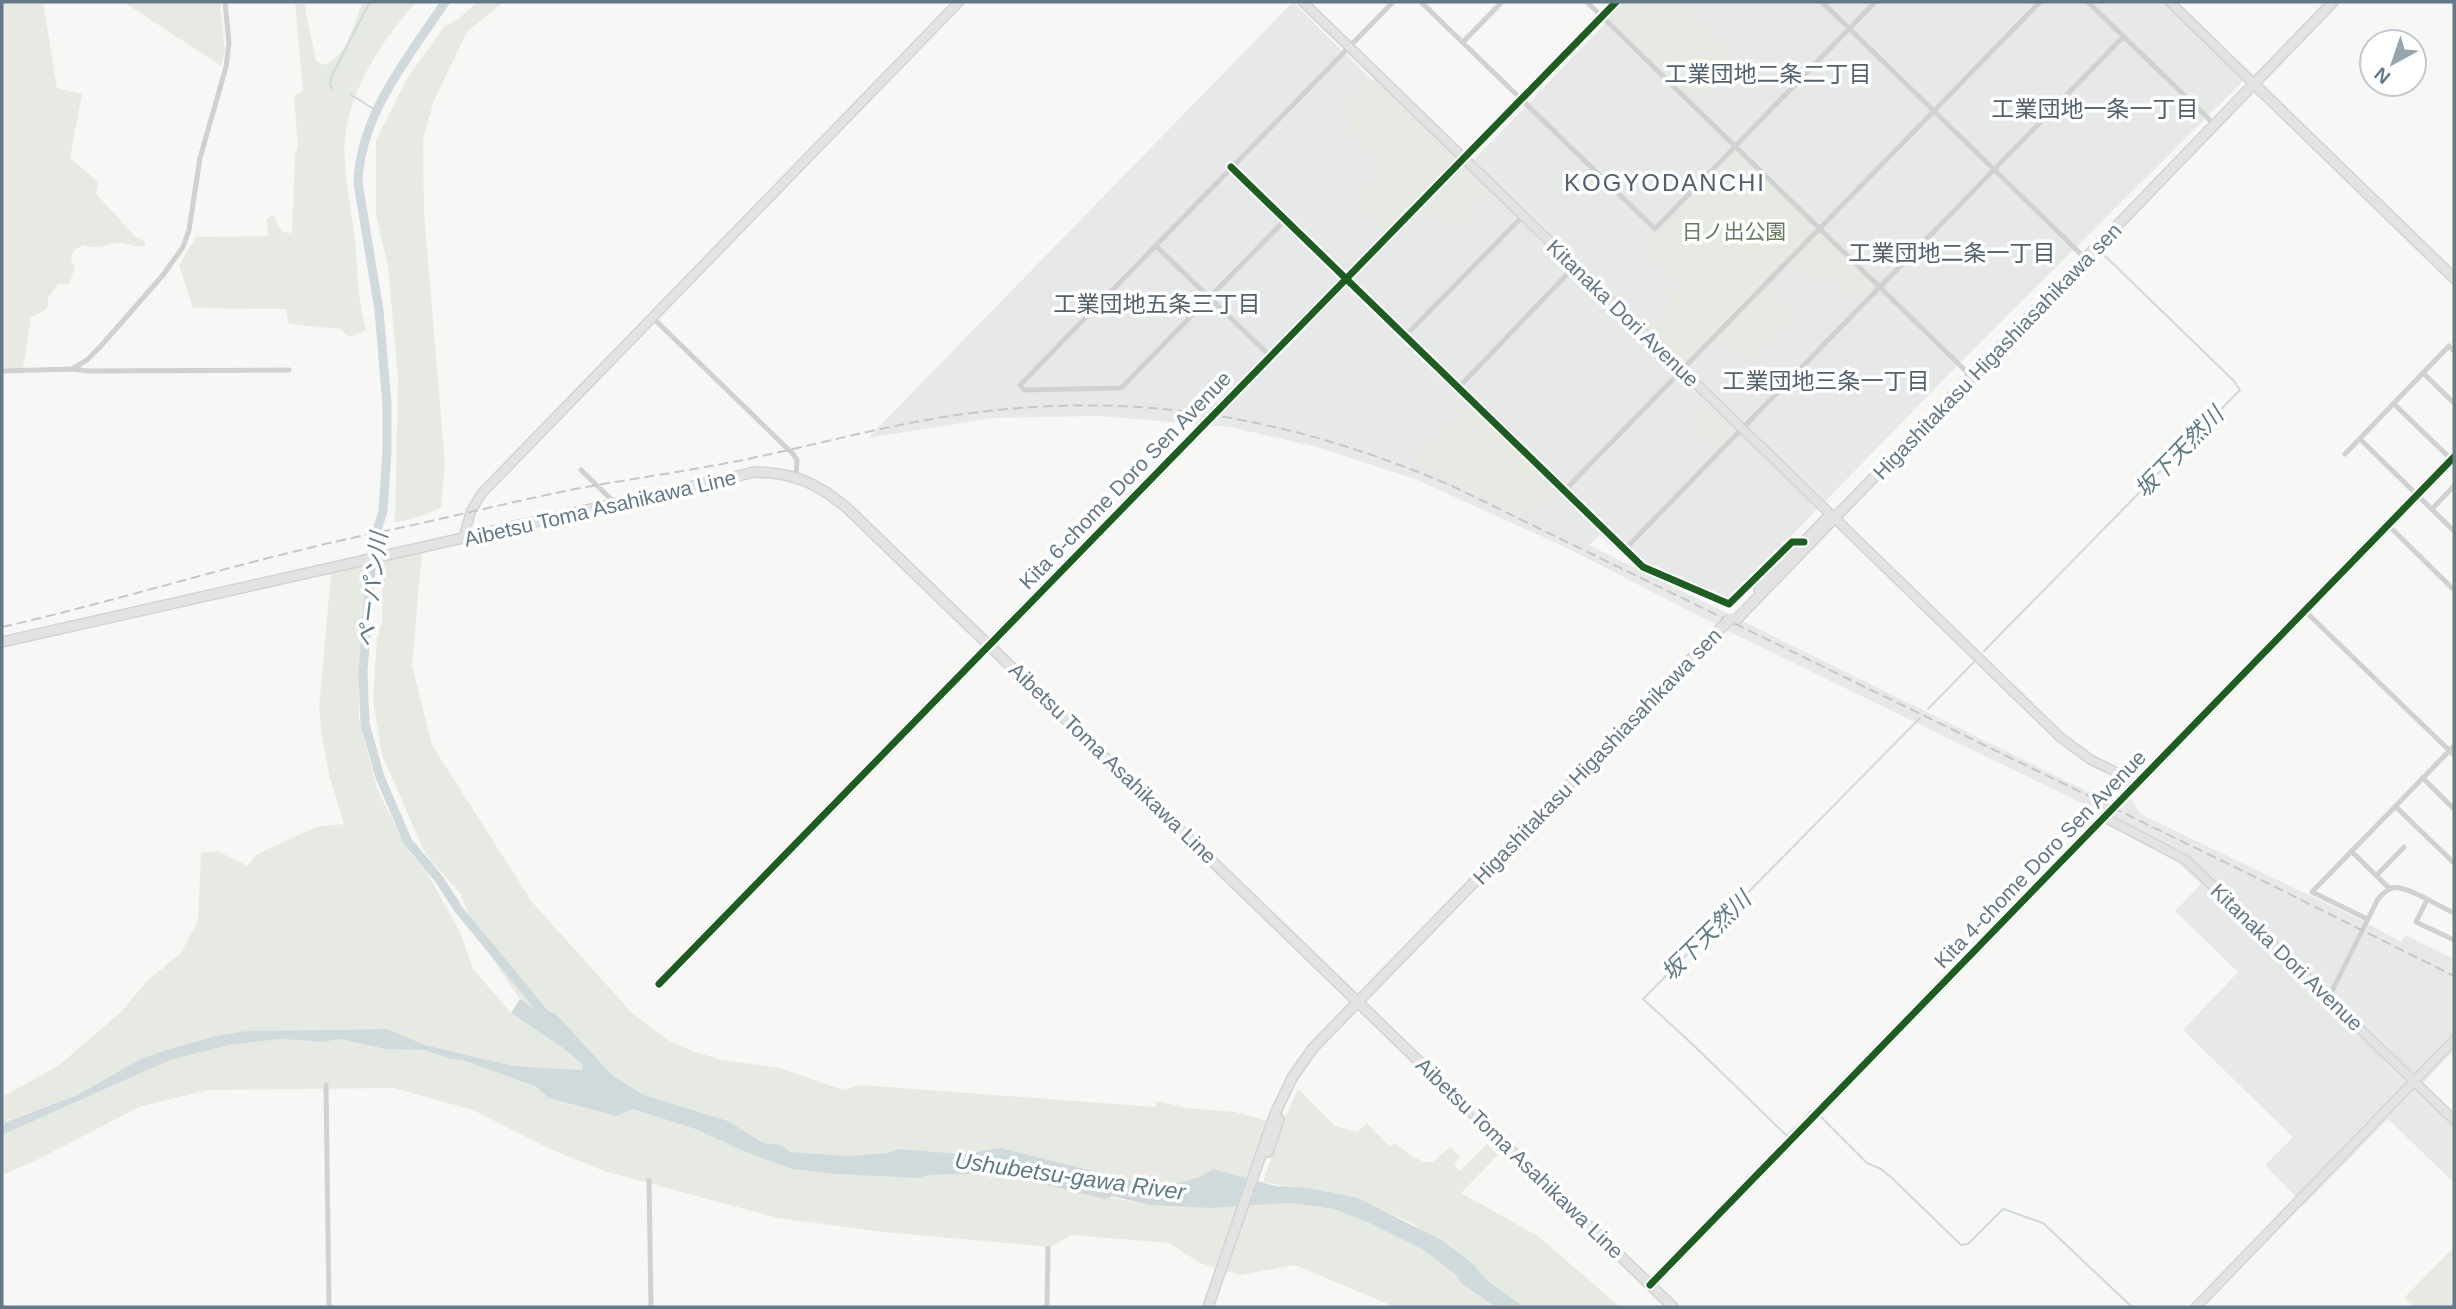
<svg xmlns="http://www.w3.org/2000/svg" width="2456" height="1309" font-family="Helvetica,'Noto Sans JP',sans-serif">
  <rect width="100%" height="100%" fill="#f7f7f5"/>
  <polygon fill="#e7e9e8" points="1293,2 1463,171 1626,2 2164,2 2243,81 1954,369 1728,601 1623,555 1600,535 1589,545 2121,808 2131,798 2140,814 2361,920 2401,942 2405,935 2454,959 2454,1058 2450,1054 2418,1089 2454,1125 2454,1183 2388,1119 2304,1205 2265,1165 2293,1137 2183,1030 2238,972 2175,911 2201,884 2177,862 2105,824 2096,810 1734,634 1567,548 1415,479 1317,447 1230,427 1098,416 993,418 868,438"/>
  <g fill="#e6eae3">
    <path d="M2,2h41l14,86 25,6 -12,64 28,24 -2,12 39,42 10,6v4c-9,2 -14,-2 -23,-3 -15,-1 -20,8 -39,2l-9,5 -3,9 4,9 -6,16h-11l-10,14 -1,11 -16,8 -8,51h-21z"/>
    <polygon points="124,2 220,2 225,51 221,66"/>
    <path d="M295,2h9l12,59 7,4c26,-9 29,-41 40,-63h53c-34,39 -65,84 -71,136 -3,26 7,74 10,102 3,30 2,60 11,90l-16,7 -10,-8 -51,-5 -3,-15 -93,-1 -14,-43 17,-28 72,-1 -1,-17 6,-4 9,17 10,1 3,-78 3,-9 -4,-50 9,-5z"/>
    <polygon points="478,2 503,2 467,32 434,100 423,139 424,211 445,463 441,507 425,515 395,523 398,378 388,266 376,215 376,140 408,77 444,27 458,19"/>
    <polygon points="1616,2 1682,2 1741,60 1694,107 1601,17"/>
    <polygon points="1378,76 1494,188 1452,231 1421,201 1387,236 1351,201 1383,166 1348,131 1355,124 1341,108 1364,84 1370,84"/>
    <polygon points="1740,151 1877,285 1876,291 1862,305 1824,270 1812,283 1788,261 1765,285 1795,317 1750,363 1729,343 1725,346 1715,336 1681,370 1628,318 1639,308 1656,324 1676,305 1669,296 1681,284 1641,243 1727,155"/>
    <polygon points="1711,399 1742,429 1719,453 1688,424"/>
    <polygon points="1469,404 1554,488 1529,515 1414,462"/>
    <path d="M422,552l-10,113 20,80 100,157 100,111 36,27 24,11 30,9 58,8 63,22 18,-5 294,22 2,-6 31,7 47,4 33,9 -22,57 -33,-9c-19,13 -41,16 -64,16l-148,-37 -38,6 -65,-5 -10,4 -43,3 -54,-4 -11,-7 -17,-2 -35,-22 -84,-26 -32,-20 -57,-62 -20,-4 -15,-10 -41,-60 -19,-46 -34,-38 -44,-100 -9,-55 4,-60 5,-19 1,-59z"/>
    <polygon points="359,566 367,568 360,655 359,719 377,789 409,852 425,869 460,932 473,969 511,1013 567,1051 584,1065 582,1070 513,1066 425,1045 386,1029 248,1031 117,1074 77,1095 8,1120 2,1126 2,1097 58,1066 121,1012 147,981 181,953 198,920 201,853 217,851 248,866 256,855 316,827 344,824 330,778 322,738 319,707 331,573"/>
    <polygon points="281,1039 323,1042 339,1039 385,1049 425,1050 450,1059 462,1060 535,1086 549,1098 616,1116 633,1109 698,1130 743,1151 792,1169 834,1174 917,1178 930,1175 1017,1173 1039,1183 1149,1205 1209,1208 1238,1206 1217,1268 1200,1263 1169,1243 1071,1235 1051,1247 883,1232 778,1218 604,1171 550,1149 473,1110 394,1088 208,1090 139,1107 41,1158 2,1175 2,1135 170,1060 229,1045"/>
    <path d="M1298,1089l37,37 22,6 10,-9 23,24 5,-4c13,10 22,20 38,19l17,-15 10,10 -6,8 6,6 27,-27 11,11 -37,38 77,43 82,71h-96l-36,-26 -15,-17 -62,-41 -54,-25 -94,-16 21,-62z"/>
    <polygon points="1291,1203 1334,1209 1367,1222 1422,1249 1455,1274 1461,1283 1495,1307 1395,1307 1295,1265 1240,1275 1226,1271 1249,1206"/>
    <polygon points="2454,1247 2454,1307 2414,1307 2404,1298"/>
  </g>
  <path fill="#d0d9dc" d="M520,999l15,10 20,4 57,62 32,20 84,26 35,22 17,2 11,7 54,4 43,-3 10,-4 65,5 38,-6 148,37c23,0 45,-3 64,-16l63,17 32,2 50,10 85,43 30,23 15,17 36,26h-29l-34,-24 -6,-9 -33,-25 -55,-27 -33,-13 -43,-6 -82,5 -60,-3 -37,-9 -7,3 -66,-16 -22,-10 -87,2 -13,3 -83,-4 -42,-5 -49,-18 -45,-21 -65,-21 -17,7 -67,-18 -14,-12 -73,-26 -12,-1 -25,-9 -40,-1 -46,-10 -16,3 -42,-3 -52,6 -59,15 -168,75v-9l6,-5 69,-26 66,-37 20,-7 53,-15 32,-5 139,-2 38,16 88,21 69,4 1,-5 -16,-14 -56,-38z"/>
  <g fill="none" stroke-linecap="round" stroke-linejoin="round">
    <g stroke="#d0d9dc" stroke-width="2">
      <polyline points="333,90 330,84 332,75 370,2"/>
      <polyline points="350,94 377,111"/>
      <polyline points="1984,651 2240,390 2234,381 2104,255"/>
      <polyline points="1928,709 1974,662"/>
      <polyline points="1821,1117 1867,1163 1881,1169 1893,1179 1961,1245 1968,1244 2003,1209 2043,1223 2132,1307"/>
      <polyline points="1804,1119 1811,1111 1814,1111"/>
      <polyline points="1799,1124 1787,1136 1688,1040 1643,999 1920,718"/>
    </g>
    <path stroke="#d0d9dc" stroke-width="9" d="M445,2c-36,55 -85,112 -87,181l21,127 8,95v47l-4,59 -7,23 -5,35 -8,102 2,53 15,53 28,65 31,37 20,31 90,109"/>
    <g stroke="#d3d5d5" stroke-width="11">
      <g id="secondary">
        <polyline points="1303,2 2060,737 2091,760 2118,773 2135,786"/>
        <polyline points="2170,2 2251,81"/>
        <polyline points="463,539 471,511 482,493 959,2"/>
        <polyline points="2104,817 2186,860 2454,1120"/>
        <polyline points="659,984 1616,2"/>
        <polyline points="1650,1285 2454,457"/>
        <polyline points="2196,1307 2454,1040"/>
      </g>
    </g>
    <g stroke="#d2d4d4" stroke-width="12">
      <g id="primary">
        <polyline points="2252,82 2454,278"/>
        <polyline points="1759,589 1827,518"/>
        <polyline points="1736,620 2333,2"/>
        <path d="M2,642l753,-170c40,1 62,11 92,36l826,799"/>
        <polyline points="1268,1152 1279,1119"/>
        <polyline points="1208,1307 1275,1114 1292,1078 1313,1048 1725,624"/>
      </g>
    </g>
    <g stroke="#d0d2d2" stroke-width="5">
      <polyline points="1421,2 1655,229 1875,2"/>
      <polyline points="1587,2 1972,377"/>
      <polyline points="1822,2 2086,259"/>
      <polyline points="2088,2 2216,126"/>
      <polyline points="1463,42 1502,2"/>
      <polyline points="1231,167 1643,567 1729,604 1792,542 1803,542"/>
      <polyline points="1285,220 1121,388 1024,390 1020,385 1393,2"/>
      <polyline points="1156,246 1270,356"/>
      <polyline points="652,317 793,454 797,460 796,477"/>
      <polyline points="1405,336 1523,216"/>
      <polyline points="72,369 87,360 100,347 163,275 183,247 189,230 200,158 226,67 229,43 225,2"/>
      <polyline points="2,371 72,369 88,371 289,370"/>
      <polyline points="2423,373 2454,403"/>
      <polyline points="1458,388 1575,266"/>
      <polyline points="2394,404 2452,460"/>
      <polyline points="2360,439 2454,531"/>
      <polyline points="2345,454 2449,346 2454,351"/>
      <polyline points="581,470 614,502"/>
      <polyline points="1564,491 2040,2"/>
      <polyline points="2432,509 2454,486"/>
      <polyline points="2388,525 2454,590"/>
      <polyline points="1625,549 2124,36"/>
      <polyline points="2305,611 2454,755"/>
      <polyline points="2423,778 2454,809"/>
      <polyline points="2396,807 2454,863"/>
      <polyline points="2351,851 2390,889"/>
      <polyline points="2377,875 2404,847"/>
      <polyline points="2427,900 2416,922 2454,940"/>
      <polyline points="2367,919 2312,892 2454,746"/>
      <path d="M2329,997l49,-98c4,-4 8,-9 13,-11 14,-4 49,19 63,25"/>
      <polyline points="326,1085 329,1307"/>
      <polyline points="649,1180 651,1307"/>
      <polyline points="1047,1307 1048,1248"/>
    </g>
    <use href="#secondary" stroke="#e3e3e3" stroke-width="8"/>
    <use href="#primary" stroke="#e3e3e3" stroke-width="9"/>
    <path stroke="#c6c7c8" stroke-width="2" stroke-dasharray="10 5" stroke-linecap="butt" d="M2,627c102,-23 202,-54 303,-78 46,-12 93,-20 139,-31 44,-10 87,-20 131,-29 49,-9 99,-16 147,-25 81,-15 160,-39 242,-50 174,-24 327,3 488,72l791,385 211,105"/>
    <g stroke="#d2d4d4" stroke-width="12" stroke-linecap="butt">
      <polyline id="primary-bridge" points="1725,624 1731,618"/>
    </g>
    <use href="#primary-bridge" stroke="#e3e3e3" stroke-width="9"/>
    <g stroke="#fff" stroke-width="11">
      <g id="cycleway">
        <polyline points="1231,167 1643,567 1729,604 1792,542 1804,542"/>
        <polyline points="659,984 1616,2"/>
        <polyline points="1650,1285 2454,457"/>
      </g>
    </g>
    <use href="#cycleway" stroke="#1b5e20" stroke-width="7"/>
  </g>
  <g text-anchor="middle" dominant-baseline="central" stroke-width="7" stroke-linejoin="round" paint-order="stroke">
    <g font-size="21" fill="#657a60" stroke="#fff">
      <text x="1734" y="231">日ノ出公園</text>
    </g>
    <g font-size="21" fill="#647888" stroke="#fff">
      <text transform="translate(1623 313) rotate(44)">Kitanaka Dori Avenue</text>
      <text transform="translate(1997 351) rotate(-46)">Higashitakasu Higashiasahikawa sen</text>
      <text transform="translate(1125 480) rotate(-46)">Kita 6-chome Doro Sen Avenue</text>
      <text transform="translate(600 508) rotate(-13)">Aibetsu Toma Asahikawa Line</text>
      <text transform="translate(1597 756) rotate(-46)">Higashitakasu Higashiasahikawa sen</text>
      <text transform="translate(1113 763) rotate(44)">Aibetsu Toma Asahikawa Line</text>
      <text transform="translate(2040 859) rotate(-46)">Kita 4-chome Doro Sen Avenue</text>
      <text transform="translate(2287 957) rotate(44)">Kitanaka Dori Avenue</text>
      <text transform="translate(1520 1158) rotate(44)">Aibetsu Toma Asahikawa Line</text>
    </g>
    <g font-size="23" fill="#53616d" stroke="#fff">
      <text x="1768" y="74">工業団地二条二丁目</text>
      <text x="2095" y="109">工業団地一条一丁目</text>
      <text x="1952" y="253">工業団地二条一丁目</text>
      <text x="1157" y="304">工業団地五条三丁目</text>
      <text x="1826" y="381">工業団地三条一丁目</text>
    </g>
    <g font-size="23" font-style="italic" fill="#5f7b84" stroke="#fff">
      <text transform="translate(2179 452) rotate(-46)">坂下天然川</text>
      <text transform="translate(372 590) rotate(-83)">ペーパン川</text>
      <text transform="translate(1706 936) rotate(-45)">坂下天然川</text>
      <text transform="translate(1070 1176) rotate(8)">Ushubetsu-gawa River</text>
    </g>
    <g font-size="24" letter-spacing="2" fill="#53616d" stroke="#fff">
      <text x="1665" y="182">KOGYODANCHI</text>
    </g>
  </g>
  <rect width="2456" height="1309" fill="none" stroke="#647888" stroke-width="7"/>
  <g transform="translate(2393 63) rotate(220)"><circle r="33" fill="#ffffff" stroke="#c1c9cf" stroke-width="2"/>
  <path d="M0-5L12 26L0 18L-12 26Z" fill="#97a4ae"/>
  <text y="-10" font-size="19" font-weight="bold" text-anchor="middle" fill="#647888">N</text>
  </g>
</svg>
